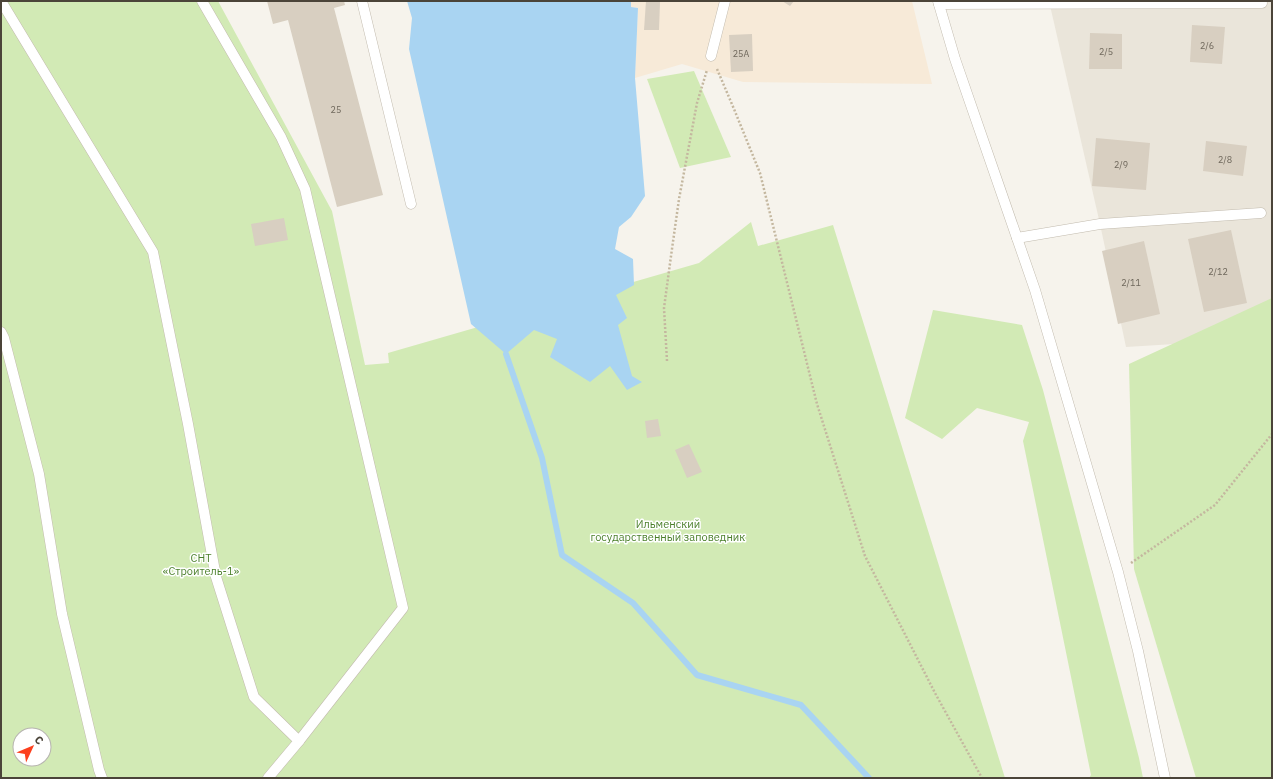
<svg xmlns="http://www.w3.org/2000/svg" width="1273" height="779" font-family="'IBM Plex Sans',sans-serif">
  <rect width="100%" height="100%" fill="#f6f3ec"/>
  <polygon fill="#eae5da" points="1049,1 1272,1 1272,338 1126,347 1100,224"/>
  <polygon fill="#f7ead8" points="631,1 912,1 932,84 743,82 682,64 635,78 638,8 631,7"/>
  <g fill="#d2eab5" fill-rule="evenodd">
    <path d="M1,1h217l114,210 33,154 24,-2 -1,-10 311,-90 52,-41 7,24 75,-21 172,553h-1004zM20,735h24v24h-24z"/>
    <polygon points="694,71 731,157 680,168 647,79"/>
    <polygon points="1272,298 1272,778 1196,778 1134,569 1129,364"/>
    <polygon points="933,310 1022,325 1043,390 1139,758 1143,778 1089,778 1091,775 1023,441 1029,422 977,408 942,439 905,418"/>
  </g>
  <polygon fill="#a9d4f2" points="407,1 631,1 631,7 638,8 635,78 645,196 631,217 619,227 615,249 633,259 634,285 616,295 627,318 618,325 632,376 642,382 627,390 610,366 590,382 550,357 557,339 534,330 506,354 471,324 409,49 412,18"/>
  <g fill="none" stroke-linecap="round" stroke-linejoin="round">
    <polyline stroke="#a9d4f2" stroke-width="6" points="506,354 542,458 562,555 633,603 697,675 801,705 869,778"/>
  </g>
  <g fill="#d8cfc1">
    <polygon points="267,1 344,1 345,5 334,8 383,195 337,207 288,20 273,24"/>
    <polygon points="646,1 660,2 659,30 644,30"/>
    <polygon points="782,1 794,1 790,6"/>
    <polygon points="1192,25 1225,27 1222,64 1190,62"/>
    <polygon points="1090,33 1122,34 1122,69 1089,69"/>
    <polygon points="752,34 753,71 731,72 729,35"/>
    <polygon points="1096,138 1150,143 1146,190 1092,186"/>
    <polygon points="1206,141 1247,146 1243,176 1203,171"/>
    <polygon points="284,218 288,240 255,246 251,224"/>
    <polygon points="1231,230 1247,303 1204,312 1188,239"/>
    <polygon points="1144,241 1160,314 1118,324 1102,251"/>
    <polygon points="658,419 661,436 647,438 645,421"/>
    <polygon points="689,444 702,472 687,478 675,450"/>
  </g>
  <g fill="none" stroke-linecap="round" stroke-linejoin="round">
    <g stroke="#c2bbae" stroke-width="11">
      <g id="lane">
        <polyline points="1,1 153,252 188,424 216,577 254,697 299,741 268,778"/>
        <polyline points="202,1 281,137 305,189 403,608 299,741"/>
        <polyline points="362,1 411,204"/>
        <polyline points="938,1 955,59 1035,290 1118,572 1138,651 1165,778"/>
        <polyline points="939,4 1262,3"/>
        <polyline points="711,56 725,1"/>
        <polyline points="1017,238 1100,224 1261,213"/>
        <polyline points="1,332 4,338 39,474 62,614 99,770 102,778"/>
      </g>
    </g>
    <g stroke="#c4b79f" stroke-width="2.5" stroke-dasharray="2 2" stroke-linecap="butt">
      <polyline points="717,69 734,109 760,173 817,404 865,556 935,693 982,778"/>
      <polyline points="667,361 664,308 671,256 679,199 697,103 707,70"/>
      <polyline points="1131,563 1215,505 1272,434"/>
    </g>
    <use href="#lane" stroke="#fff" stroke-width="10"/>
  </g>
  <g text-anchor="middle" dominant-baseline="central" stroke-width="3" stroke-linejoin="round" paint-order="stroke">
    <g font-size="9" fill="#6e675b">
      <text x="1207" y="45">2/6</text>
      <text x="1106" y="51">2/5</text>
      <text x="741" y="53">25А</text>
      <text x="336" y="109">25</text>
      <text x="1225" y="159">2/8</text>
      <text x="1121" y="164">2/9</text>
      <text x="1218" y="271">2/12</text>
      <text x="1131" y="282">2/11</text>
    </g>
    <g font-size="11" fill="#4a7f2a" stroke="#fff">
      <text x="668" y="524">Ильменский<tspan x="668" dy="13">государственный заповедник</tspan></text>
      <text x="201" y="558">СНТ<tspan x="201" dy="13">«Строитель-1»</tspan></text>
    </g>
  </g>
  <rect width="1273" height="779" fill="none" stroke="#4b4439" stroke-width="4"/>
  <g transform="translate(32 747) rotate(46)"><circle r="19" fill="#ffffff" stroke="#b7b4b0"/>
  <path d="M0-3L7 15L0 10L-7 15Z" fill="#fc3f1d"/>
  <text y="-6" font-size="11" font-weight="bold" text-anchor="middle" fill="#4b4439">С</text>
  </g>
</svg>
